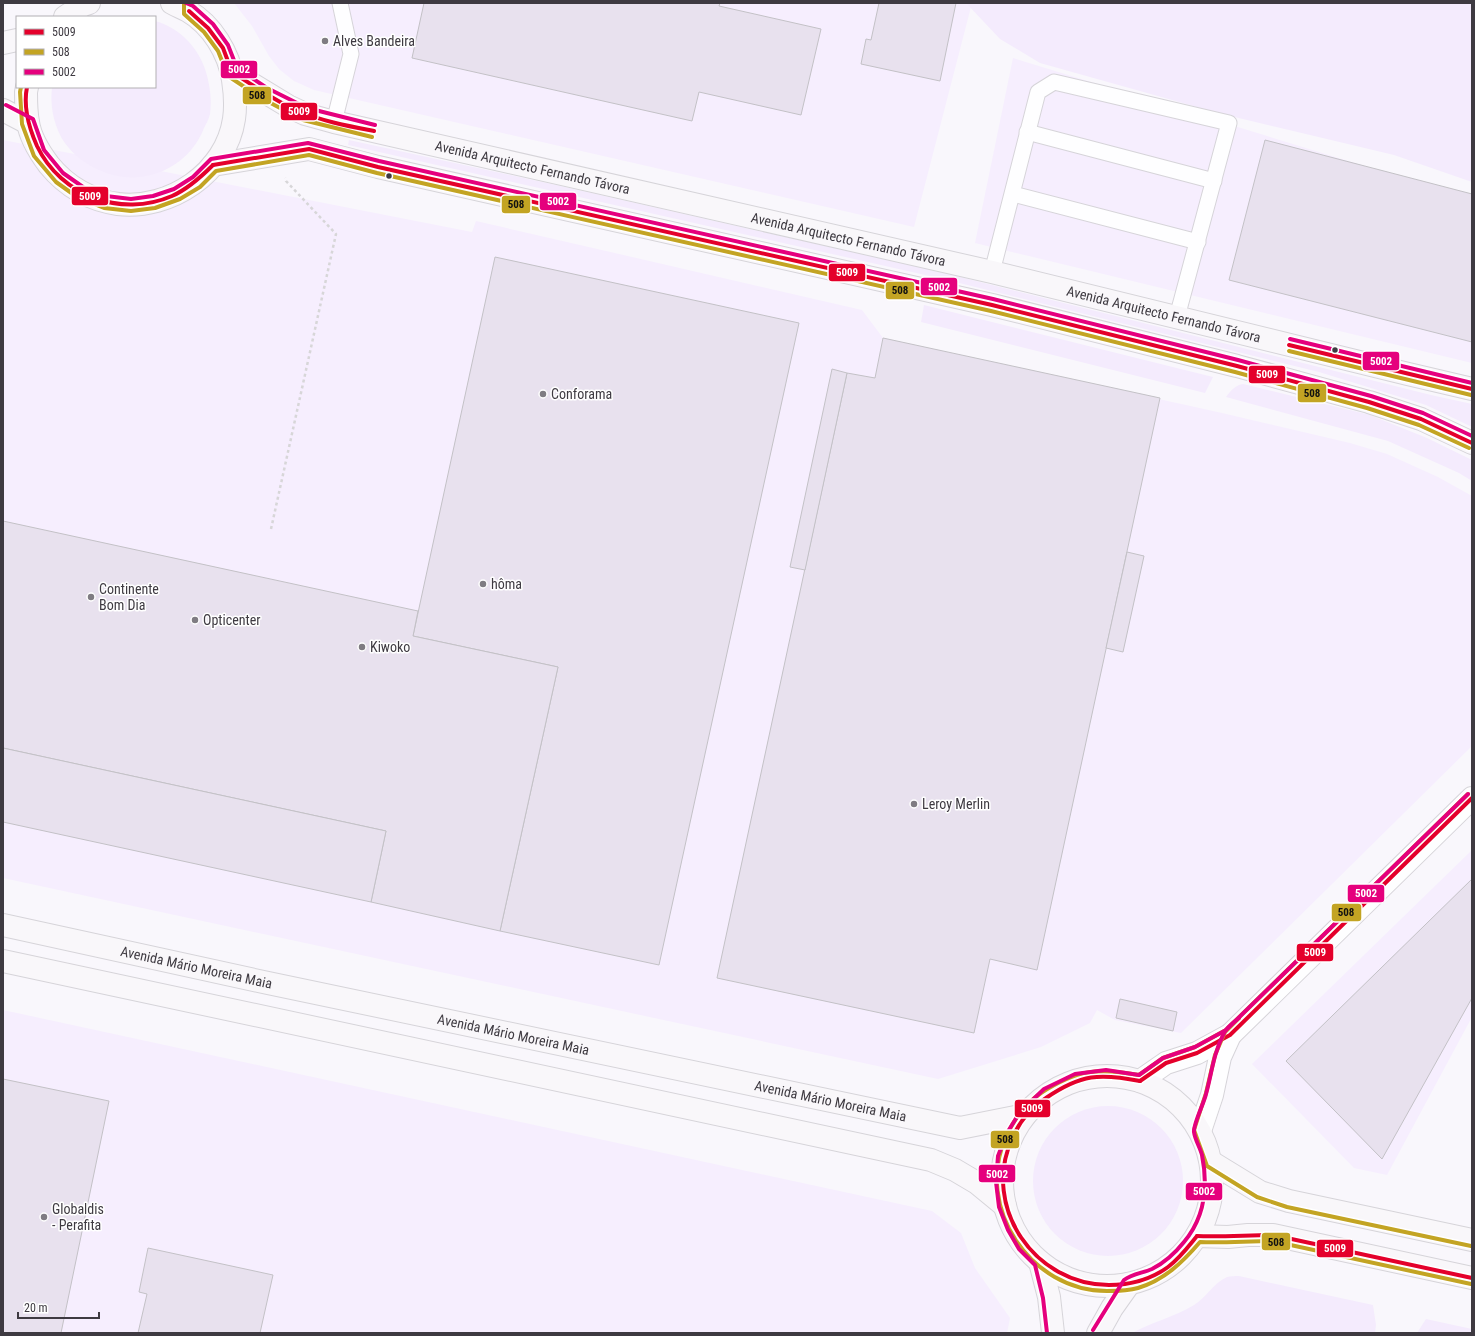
<svg xmlns="http://www.w3.org/2000/svg" width="1475" height="1336" font-family="'Roboto Condensed',sans-serif">
  <rect width="100%" height="100%" fill="#f9f7fc"/>
  <g fill="#f6eefe">
    <polygon points="234,3 972,3 914,227 314,90 294,81 279,69 269,56 252,26"/>
    <polygon points="1013,58 1472,199 1472,363 975,243"/>
    <polygon points="3,140 472,232 476,221 862,310 883,338 1222,413 1350,443 1387,454 1438,477 1472,496 1472,746 1181,1033 1115,1020 1097,1010 1090,1023 1041,1047 938,1079 3,878"/>
    <polygon points="1472,850 1472,1017 1387,1175 1354,1168 1252,1064"/>
    <polygon points="3,1010 932,1211 961,1233 975,1268 1010,1318 1007,1333 3,1333"/>
  </g>
  <g fill="#f4ebfd">
    <polygon points="966,3 1472,3 1472,182 1394,155 1222,114 1040,63 1000,39"/>
    <path d="M155,21c24,6 44,27 51,51 4,14 6,28 4,42 -1,5 -4,10 -6,14 -16,42 -65,61 -105,42 -16,-7 -29,-18 -38,-33 -8,-16 -11,-32 -9,-50h103z"/>
    <polygon points="349,140 565,187 944,273 1431,395 1472,404 1472,427 1426,405 1319,372 943,279 348,145"/>
    <polygon points="924,305 1213,377 1205,393 921,322"/>
    <path d="M1243,384l127,31 57,23 45,22v21l-13,-8 -71,-32 -162,-44c5,-7 10,-12 17,-13z"/>
    <circle cx="1108" cy="1181" r="75"/>
    <path d="M1239,1276l134,29 3,20 -1,8h-243c20,-11 42,-16 62,-28 12,-7 19,-22 33,-28 4,-1 8,-1 12,-1z"/>
    <polygon points="1426,1319 1472,1329 1472,1333 1426,1332 1417,1333"/>
  </g>
  <g fill="#e8e1ee" stroke="#c3c1c6">
    <polygon points="424,3 720,3 719,6 821,29 801,115 699,92 692,121 412,58"/>
    <polygon points="879,3 956,3 940,81 861,64 866,39 871,40"/>
    <polygon points="1265,140 1472,194 1472,342 1229,280"/>
    <polygon points="495,257 799,323 659,965 500,931 558,667 413,636"/>
    <polygon points="883,338 1160,398 1037,970 990,959 974,1033 717,978 847,373 875,378"/>
    <polygon points="832,369 847,373 805,570 790,567"/>
    <polygon points="3,521 418,611 413,636 558,667 500,931 371,902 386,831 3,748"/>
    <polygon points="1127,552 1144,556 1123,652 1106,648"/>
    <polygon points="3,748 386,831 371,902 3,822"/>
    <polygon points="1472,879 1472,998 1382,1159 1286,1061"/>
    <polygon points="1120,999 1177,1012 1173,1031 1116,1018"/>
    <polygon points="3,1079 109,1101 61,1333 3,1333"/>
    <polygon points="148,1248 273,1275 260,1333 138,1333 147,1294 139,1292"/>
  </g>
  <g fill="none" stroke-linecap="round" stroke-linejoin="round">
    <g stroke="#d6d4d9" stroke-width="17">
      <g id="service">
        <polyline points="334,122 351,54 340,3"/>
        <polyline points="1027,132 1214,181"/>
        <polyline points="1013,194 1198,242"/>
        <polyline points="992,272 1038,92 1054,82 1229,123 1177,317"/>
      </g>
    </g>
    <g stroke="#d6d4d9" stroke-width="24">
      <g id="tertiary">
        <polyline points="1140,1081 1166,1063 1197,1053 1230,1035 1472,798"/>
        <polyline points="1200,1131 1212,1095 1220,1057 1230,1035"/>
      </g>
    </g>
    <g stroke="#d6d4d9" stroke-width="24">
      <g id="secondary">
        <polyline points="65,17 83,5 89,3"/>
        <polyline points="3,43 17,40"/>
        <path id="s1" d="M232,72l56,34 17,8 29,8 658,150 416,102 64,15"/>
        <path d="M27,87l-1,5c0,10 0,20 2,30 2,15 12,31 21,43 18,22 41,35 69,39 52,6 108,-31 116,-85 2,-13 1,-26 -1,-39 -4,-27 -21,-55 -45,-69 -5,-3 -11,-5 -16,-8"/>
        <polyline points="3,110 28,123"/>
        <polyline points="213,165 309,149 378,167 992,305 1237,366 1369,402 1421,419 1472,443"/>
        <path id="s2" d="M3,925l265,58 692,145 65,-13"/>
        <polyline points="3,961 931,1160 955,1170 977,1183 1005,1206"/>
        <circle cx="1107" cy="1181" r="105"/>
        <polyline points="1211,1162 1260,1192 1289,1201 1472,1240"/>
        <polyline points="1197,1236 1228,1237 1248,1235 1273,1235 1472,1278"/>
        <polyline points="1040,1262 1049,1297 1053,1333"/>
        <polyline points="1098,1333 1112,1308 1129,1284"/>
      </g>
    </g>
    <polyline stroke="#d7d6d8" stroke-width="2.5" stroke-dasharray="3 3" stroke-linecap="butt" points="271,529 336,234 286,181 285,178"/>
    <use href="#service" stroke="#fefeff" stroke-width="15"/>
    <use href="#tertiary" stroke="#fefeff" stroke-width="22"/>
    <use href="#secondary" stroke="#f9f7fa" stroke-width="22"/>
    <g stroke="#fff" stroke-width="7">
      <g id="bus-1">
        <polyline points="189,11 208,28 223,48 232,72"/>
        <path d="M232,72c21,13 41,28 64,38 25,11 52,16 78,21"/>
        <path d="M27,87c-4,20 2,41 10,59 24,50 84,72 135,50 16,-7 29,-19 41,-31"/>
        <polyline points="213,165 309,149 378,167 992,305 1237,366 1369,402 1421,419 1472,443"/>
        <polyline points="1289,345 1472,389"/>
        <path d="M1140,1081c-40,-8 -59,-7 -94,17 -16,10 -27,24 -34,41 -31,68 23,146 97,146 21,0 41,-5 59,-18 12,-9 20,-20 29,-31"/>
        <polyline points="1140,1081 1166,1063 1197,1053 1230,1035 1472,798"/>
        <path d="M1197,1236c25,1 51,-1 76,-1l199,43"/>
      </g>
    </g>
    <g stroke="#fff" stroke-width="7">
      <g id="bus-2">
        <polyline points="184,3 184,14 204,32 218,51 228,76 261,98 303,120 372,137"/>
        <polyline points="21,87 20,92 22,124 34,156 56,182 77,197 104,208 131,211 155,208 180,199 200,187 216,171 309,155 377,173 991,311 1235,372 1367,408 1419,425 1469,448"/>
        <polyline points="1289,351 1471,395"/>
        <path d="M1468,794l-242,236 -31,17 -32,11 -24,17c-42,-8 -62,-5 -98,18 -16,11 -27,26 -35,44 -32,71 25,154 101,154 11,0 21,0 31,-3 26,-8 44,-25 62,-46 24,1 48,-1 72,-1l199,43"/>
        <polyline points="1239,1018 1225,1032 1215,1055 1206,1093 1194,1130 1207,1166 1257,1197 1287,1207 1471,1246"/>
      </g>
    </g>
    <g stroke="#fff" stroke-width="7">
      <g id="bus-3">
        <polyline points="186,3 193,6 213,24 228,45 237,68 267,88 307,108 375,125"/>
        <polyline points="6,105 33,119 44,150 63,173 83,187 106,196 131,199 153,196 174,189 193,177 211,159 308,143 379,161 993,299 1238,360 1371,396 1423,413 1472,436"/>
        <polyline points="1290,339 1472,383"/>
        <path d="M1093,1330l31,-50c8,-6 19,-7 28,-11 12,-6 24,-17 32,-27 21,-25 24,-57 18,-87 -2,-8 -7,-15 -8,-23 -1,-7 10,-29 12,-38 6,-22 7,-39 18,-61 3,-6 10,-11 15,-15"/>
        <polyline points="1047,1333 1043,1298 1035,1265 1019,1249 1008,1230 999,1207 996,1182 998,1156 1007,1133 1020,1112 1044,1089 1075,1074 1106,1070 1139,1075 1163,1058 1195,1047 1226,1030 1468,794"/>
      </g>
    </g>
    <use href="#bus-1" stroke="#e4002b" stroke-width="4"/>
    <use href="#bus-2" stroke="#c3a423" stroke-width="4"/>
    <use href="#bus-3" stroke="#e5007d" stroke-width="4"/>
  </g>
  <g fill="#7f7c82" stroke="#fff" stroke-width="1.5">
    <circle cx="325" cy="41" r="4"/>
    <circle cx="543" cy="394" r="4"/>
    <circle cx="483" cy="584" r="4"/>
    <circle cx="91" cy="597" r="4"/>
    <circle cx="195" cy="620" r="4"/>
    <circle cx="362" cy="647" r="4"/>
    <circle cx="914" cy="804" r="4"/>
    <circle cx="44" cy="1217" r="4"/>
  </g>
  <g fill="#3e3a41" stroke="#fff" stroke-width="1.5">
    <circle cx="389" cy="176" r="3.5"/>
    <circle cx="1335" cy="350" r="3.5"/>
  </g>
  <g text-anchor="middle" dominant-baseline="central" stroke-width="3" stroke-linejoin="round" paint-order="stroke">
    <g font-size="14" fill="#3e3a41" stroke="#fff" text-anchor="start">
      <text x="333" y="41">Alves Bandeira</text>
      <text x="551" y="394">Conforama</text>
      <text x="491" y="584">hôma</text>
      <text x="99" y="589">Continente<tspan x="99" dy="16">Bom Dia</tspan></text>
      <text x="203" y="620">Opticenter</text>
      <text x="370" y="647">Kiwoko</text>
      <text x="922" y="804">Leroy Merlin</text>
      <text x="52" y="1209">Globaldis<tspan x="52" dy="16">- Perafita</tspan></text>
    </g>
    <g font-size="14" fill="#3e3a41" stroke="#fff">
      <text stroke="none"><textPath href="#s1" startOffset="318">Avenida Arquitecto Fernando Távora</textPath></text>
      <text stroke="none"><textPath href="#s1" startOffset="642">Avenida Arquitecto Fernando Távora</textPath></text>
      <text stroke="none"><textPath href="#s1" startOffset="966">Avenida Arquitecto Fernando Távora</textPath></text>
      <text stroke="none"><textPath href="#s2" startOffset="198">Avenida Mário Moreira Maia</textPath></text>
      <text stroke="none"><textPath href="#s2" startOffset="522">Avenida Mário Moreira Maia</textPath></text>
      <text stroke="none"><textPath href="#s2" startOffset="846">Avenida Mário Moreira Maia</textPath></text>
    </g>
  </g>
  <g stroke="#fff" stroke-width="1.5">
    <rect x="220" y="60" width="38" height="19" rx="4" fill="#e5007d"/>
    <rect x="242" y="86" width="30" height="19" rx="4" fill="#c3a423"/>
    <rect x="280" y="102" width="38" height="19" rx="4" fill="#e4002b"/>
    <rect x="71" y="186" width="38" height="20" rx="4" fill="#e4002b"/>
    <rect x="539" y="192" width="38" height="19" rx="4" fill="#e5007d"/>
    <rect x="501" y="195" width="30" height="19" rx="4" fill="#c3a423"/>
    <rect x="828" y="263" width="38" height="19" rx="4" fill="#e4002b"/>
    <rect x="920" y="277" width="38" height="19" rx="4" fill="#e5007d"/>
    <rect x="885" y="281" width="30" height="19" rx="4" fill="#c3a423"/>
    <rect x="1362" y="351" width="38" height="20" rx="4" fill="#e5007d"/>
    <rect x="1248" y="365" width="38" height="19" rx="4" fill="#e4002b"/>
    <rect x="1297" y="383" width="30" height="20" rx="4" fill="#c3a423"/>
    <rect x="1347" y="884" width="38" height="19" rx="4" fill="#e5007d"/>
    <rect x="1331" y="903" width="31" height="19" rx="4" fill="#c3a423"/>
    <rect x="1296" y="943" width="38" height="19" rx="4" fill="#e4002b"/>
    <rect x="1014" y="1099" width="37" height="19" rx="4" fill="#e4002b"/>
    <rect x="990" y="1130" width="30" height="19" rx="4" fill="#c3a423"/>
    <rect x="978" y="1164" width="38" height="19" rx="4" fill="#e5007d"/>
    <rect x="1185" y="1182" width="38" height="19" rx="4" fill="#e5007d"/>
    <rect x="1261" y="1232" width="30" height="19" rx="4" fill="#c3a423"/>
    <rect x="1316" y="1239" width="38" height="19" rx="4" fill="#e4002b"/>
  </g>
  <g font-size="11" text-anchor="middle" font-weight="bold" fill="#fff">
    <text x="239" y="73">5002</text>
    <text x="299" y="115">5009</text>
    <text x="90" y="200">5009</text>
    <text x="558" y="205">5002</text>
    <text x="847" y="276">5009</text>
    <text x="939" y="291">5002</text>
    <text x="1381" y="365">5002</text>
    <text x="1267" y="378">5009</text>
    <text x="1366" y="897">5002</text>
    <text x="1315" y="956">5009</text>
    <text x="1032" y="1112">5009</text>
    <text x="997" y="1178">5002</text>
    <text x="1204" y="1195">5002</text>
    <text x="1335" y="1252">5009</text>
  </g>
  <g font-size="11" text-anchor="middle" font-weight="bold" fill="#111">
    <text x="257" y="99">508</text>
    <text x="516" y="208">508</text>
    <text x="900" y="294">508</text>
    <text x="1312" y="397">508</text>
    <text x="1346" y="916">508</text>
    <text x="1005" y="1143">508</text>
    <text x="1276" y="1246">508</text>
  </g>
  <rect width="1475" height="1336" fill="none" stroke="#3e3a41" stroke-width="8"/>
  <rect x="16" y="16" width="140" height="72" fill="#ffffff" stroke="#b2b0b3"/>
  <rect x="24" y="29" width="20" height="6" fill="#e4002b" stroke="#b2b0b3"/>
  <text x="52" y="36" font-size="12" fill="#3e3a41">5009</text>
  <rect x="24" y="49" width="20" height="6" fill="#c3a423" stroke="#b2b0b3"/>
  <text x="52" y="56" font-size="12" fill="#3e3a41">508</text>
  <rect x="24" y="69" width="20" height="6" fill="#e5007d" stroke="#b2b0b3"/>
  <text x="52" y="76" font-size="12" fill="#3e3a41">5002</text>
  <path d="M18 1312v6h81v-6" fill="none" stroke="#3e3a41" stroke-width="2"/>
  <text x="24" y="1312" font-size="12" fill="#3e3a41" stroke="#ffffff" stroke-width="3" paint-order="stroke">20 m</text>
</svg>
